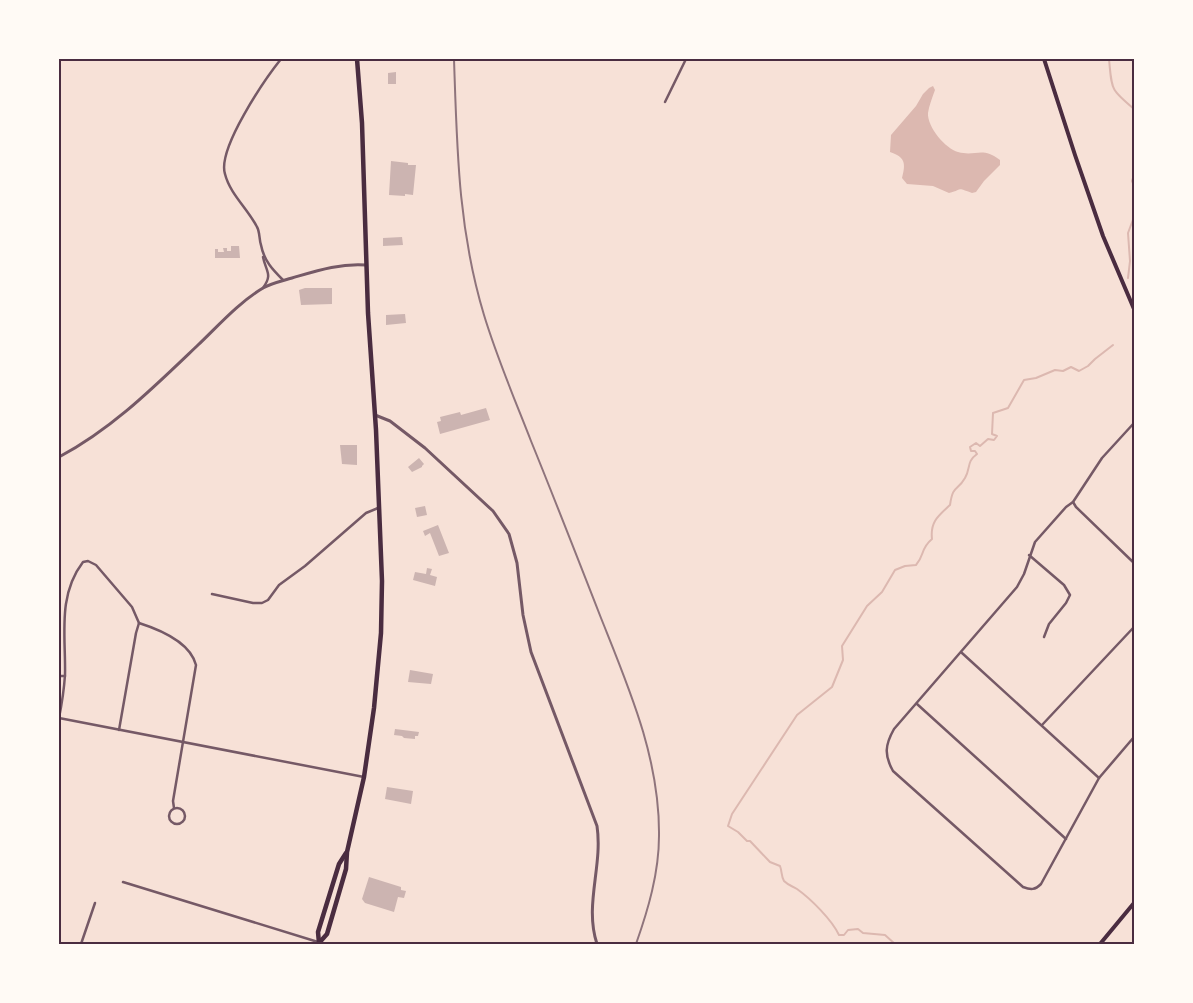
<svg xmlns="http://www.w3.org/2000/svg" width="1193" height="1003" font-family="'Crimson Pro',serif">
  <rect width="100%" height="100%" fill="#f7e1d7"/>
  <path fill="#dcb8b0" d="M933,86l2,4c-3,8 -6,16 -7,23 -1,14 18,36 30,39 18,5 24,-6 42,8v5l-16,16 -8,11 -4,1c-16,-6 -8,-4 -23,0l-16,-7 -26,-2 -5,-6c4,-15 3,-21 -12,-26l1,-17 25,-29 7,-12 6,-6z"/>
  <g fill="none" stroke-linecap="round" stroke-linejoin="round">
    <g stroke="#dcb8b0" stroke-width="2">
      <path d="M1109,59c3,31 1,30 25,50"/>
      <polyline points="1134,175 1132,181 1134,186"/>
      <polyline points="1128,278 1130,261 1128,233 1134,217"/>
      <path d="M895,944l-10,-9 -22,-2 -5,-4 -10,1 -4,5h-5c-7,-15 -28,-36 -42,-46 -5,-3 -9,-4 -13,-8 -3,-5 -2,-10 -4,-15l-10,-4 -20,-21h-3l-9,-9 -10,-6 4,-12 65,-99 35,-28 11,-27 -1,-14 25,-40 15,-14 13,-22 10,-4 11,-1c9,-10 4,-16 16,-26 -2,-17 6,-23 18,-34 3,-21 7,-13 15,-27 6,-10 1,-16 12,-24l-2,-3h-4l-1,-4 6,-4 4,3 8,-7 6,1 3,-4 -5,-2 1,-21 15,-5 16,-28 12,-2 19,-8 8,1 8,-4 8,4 9,-5 7,-7 18,-14"/>
    </g>
  </g>
  <g fill="#ccb4b1">
    <polygon points="396,72 396,84 388,84 388,73"/>
    <polygon points="391,161 408,163 408,165 416,165 413,195 405,194 405,196 389,195"/>
    <polygon points="402,237 403,245 383,246 383,238"/>
    <polygon points="231,246 239,246 240,258 215,258 215,249 218,249 218,252 224,252 223,248 227,248 227,251 231,251"/>
    <polygon points="305,288 332,288 332,304 301,305 299,290"/>
    <polygon points="405,314 406,323 386,325 386,315"/>
    <polygon points="486,408 490,420 440,434 437,422 441,421 440,417 460,412 461,415"/>
    <polygon points="340,445 357,445 357,465 342,464"/>
    <polygon points="419,458 424,464 422,466 422,467 412,472 408,467"/>
    <polygon points="425,506 427,515 417,517 415,508"/>
    <polygon points="438,525 449,553 439,556 430,533 425,536 423,531"/>
    <polygon points="427,568 432,569 430,575 437,577 435,586 413,580 415,572 426,574"/>
    <polygon points="410,670 433,674 431,684 408,682"/>
    <polygon points="395,729 419,732 418,736 415,736 415,739 404,738 402,736 394,735"/>
    <polygon points="387,787 413,791 411,804 385,799"/>
    <polygon points="369,877 401,887 401,890 406,891 404,898 398,897 394,912 365,903 362,899"/>
  </g>
  <g fill="none" stroke-linecap="round" stroke-linejoin="round">
    <g stroke="#755966" stroke-width="2.5">
      <path d="M281,59c-16,20 -64,90 -56,115 5,20 23,35 32,53 3,5 2,12 4,18 3,16 12,25 22,35"/>
      <polyline points="665,102 686,59"/>
      <path d="M263,288c10,-14 3,-16 0,-31"/>
      <path d="M1134,423l-32,35 -29,44 -7,5 -31,35 -11,32 -7,13 -123,142c-9,16 -10,26 -1,42l130,116c8,3 12,3 18,-3l58,-106 35,-41"/>
      <polyline points="1073,502 1076,507 1134,563"/>
      <polyline points="1029,555 1064,585 1070,595 1066,603 1049,624 1044,637"/>
      <polyline points="212,594 253,603 262,603 268,600 279,585 305,566 366,513 378,508"/>
      <path d="M139,623c22,7 51,19 57,42l-23,136 1,7"/>
      <polyline points="962,653 1099,778"/>
      <polyline points="59,676 65,676"/>
      <polyline points="917,704 1066,839"/>
      <path d="M59,718c3,-15 5,-28 6,-43 1,-38 -8,-79 18,-113l5,-1 8,4 36,42 7,16 -3,10 -17,97"/>
      <polyline points="59,718 364,777"/>
      <polyline points="1042,725 1134,627"/>
      <circle cx="177" cy="816" r="8"/>
      <polyline points="123,882 318,942"/>
      <polyline points="81,944 95,903"/>
    </g>
    <g stroke="#755966" stroke-width="3">
      <path d="M375,415l15,6 35,27 68,63 16,23 8,29 6,52 8,37 66,174c6,40 -13,79 0,118"/>
      <path d="M59,457c53,-28 95,-70 139,-112 20,-19 40,-42 65,-57 9,-5 19,-7 29,-10 24,-7 48,-15 74,-13"/>
    </g>
    <g stroke="#4a2c40" stroke-width="4">
      <polyline points="1044,59 1075,155 1103,236 1134,309"/>
      <polyline points="1100,944 1134,903"/>
    </g>
    <g stroke="#4a2c40" stroke-width="4.5">
      <polyline points="319,943 327,934 346,869 347,852 364,777 374,708 381,633 382,581 376,430 368,313 362,123 357,59"/>
      <polyline points="319,943 318,932 339,864 346,853"/>
    </g>
    <path stroke="#8f747c" stroke-width="2" d="M454,59c3,89 4,170 30,256 13,43 31,85 47,126 24,59 47,118 70,177 28,70 59,141 58,218 0,37 -11,74 -23,108"/>
  </g>
  <rect width="1193" height="1003" fill="none" stroke="#fffaf5" stroke-width="120"/>
  <rect x="60" y="60" width="1073" height="883" fill="none" stroke="#4a2c40" stroke-width="2"/>
</svg>
